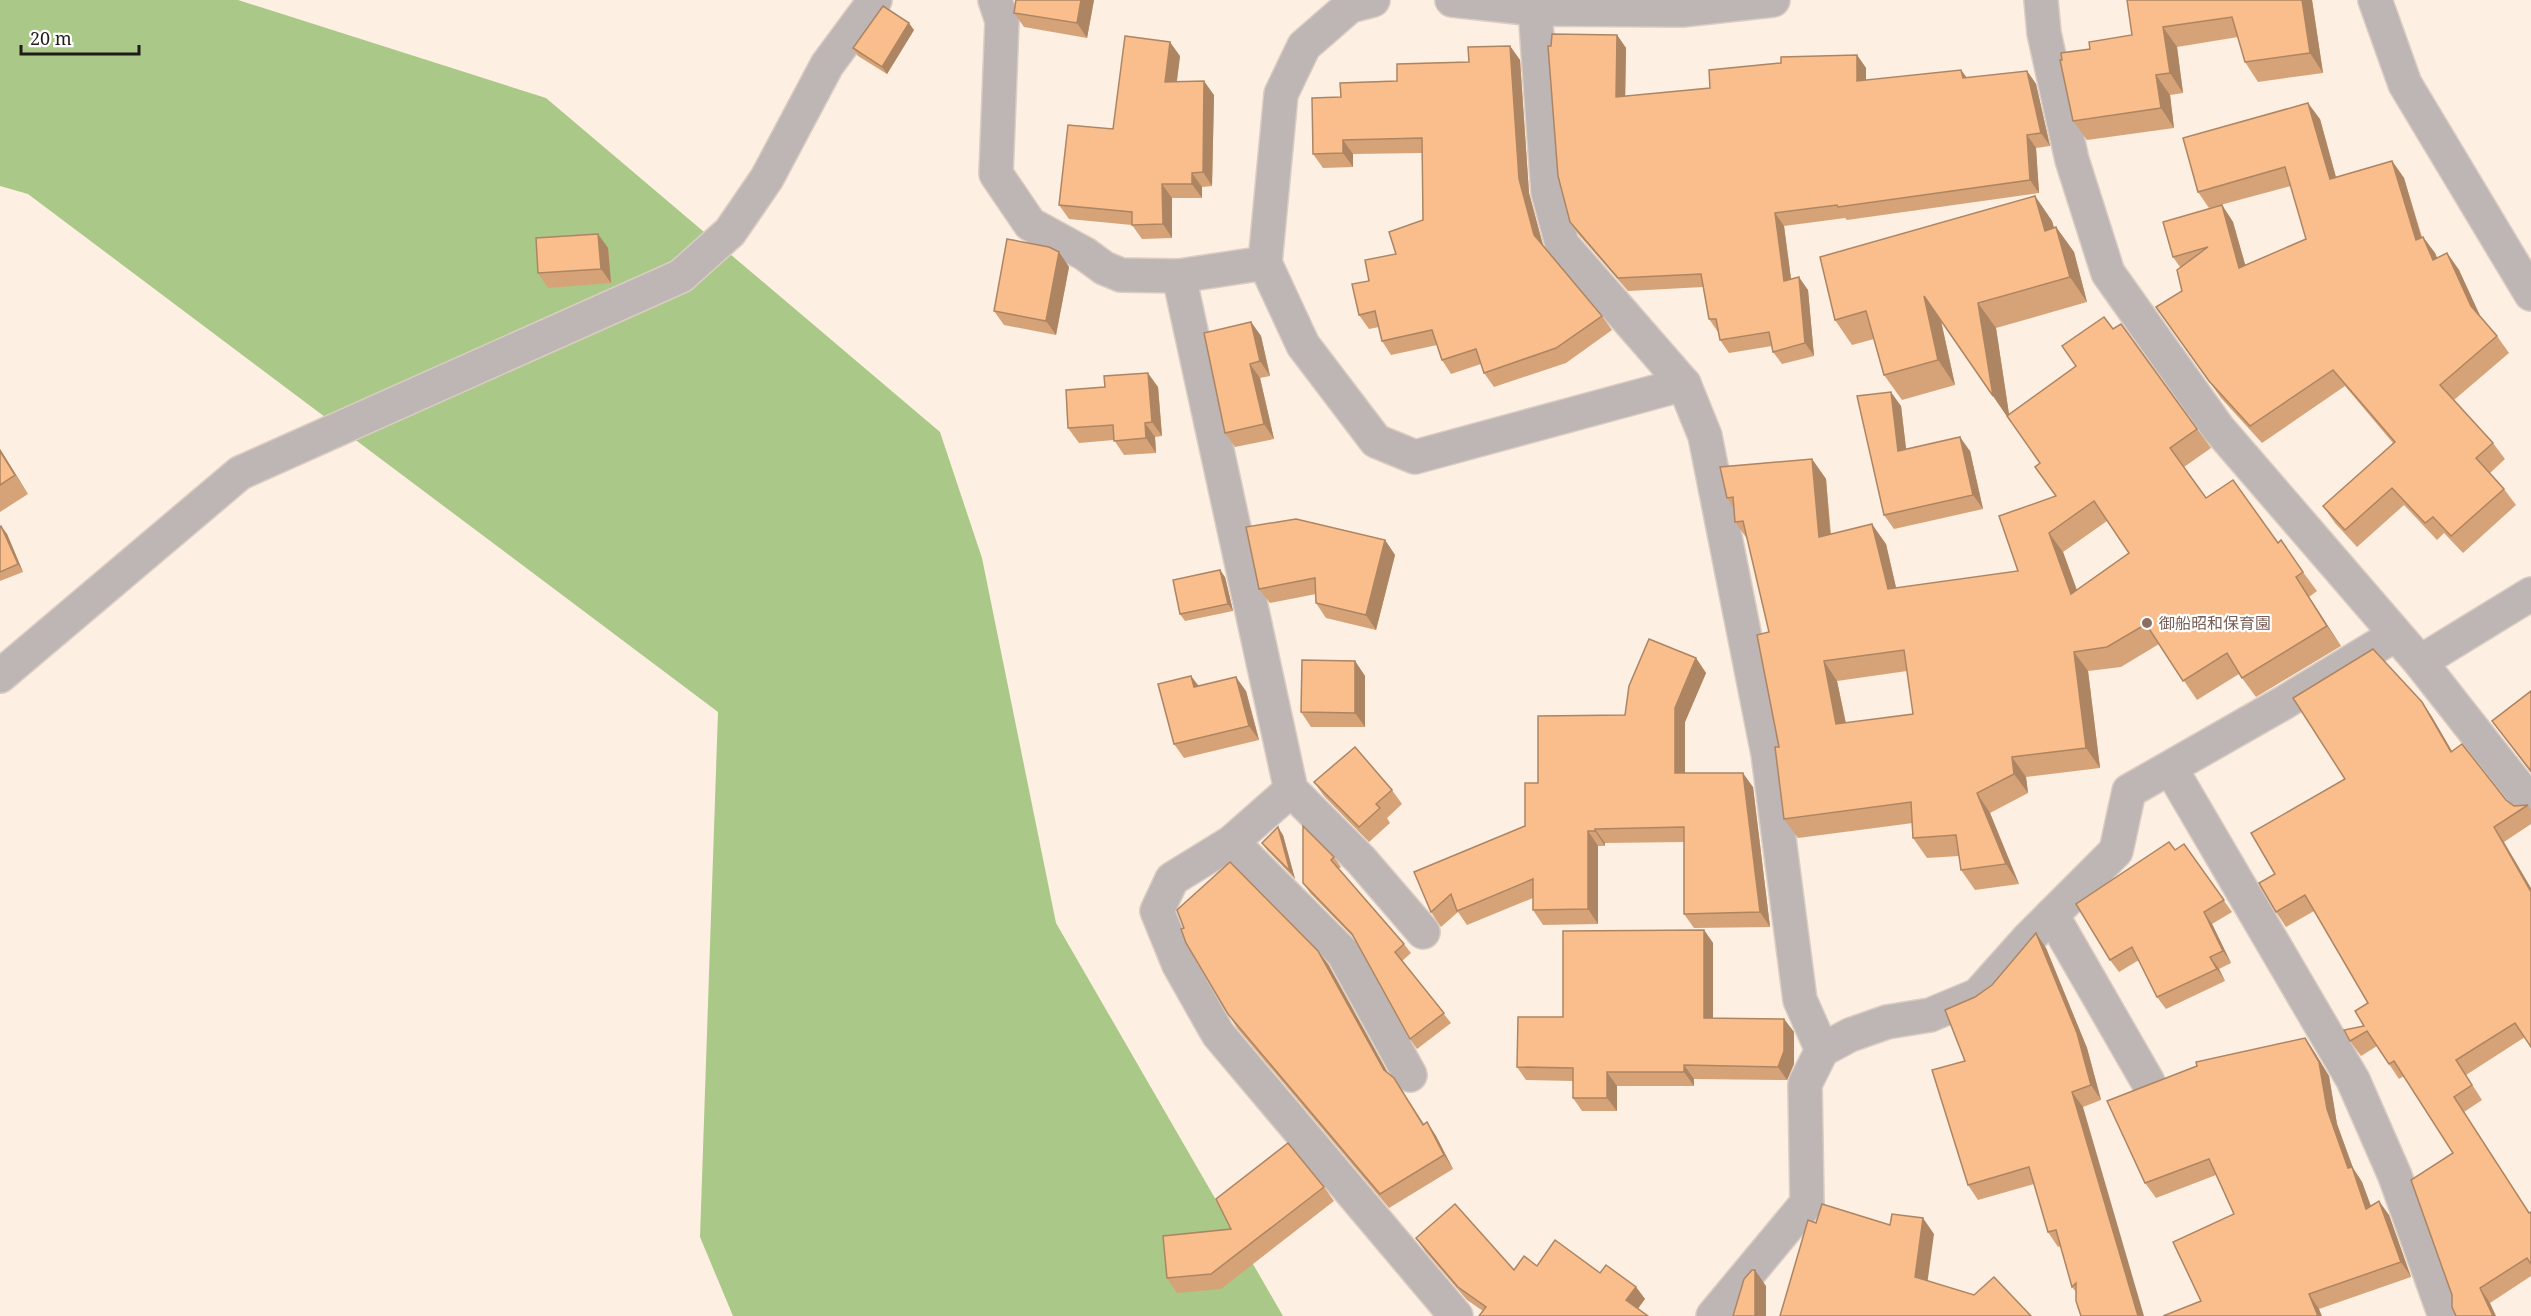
<svg xmlns="http://www.w3.org/2000/svg" width="2531" height="1316" font-family="'Noto Serif','Noto Sans JP',serif">
  <rect width="100%" height="100%" fill="#feefe3"/>
  <polygon fill="#aac887" points="0,0 238,0 546,98 940,432 982,558 1056,923 1283,1316 733,1316 700,1237 718,712 28,194 0,186"/>
  <g fill="none" stroke-linecap="round" stroke-linejoin="round">
    <g stroke="#dacdc2" stroke-width="36">
      <g id="minor">
        <polyline points="995,0 1002,21 996,174 1030,224 1085,254 1104,268 1121,275 1179,276 1265,263 1281,94 1304,46 1350,6 1373,0"/>
        <polyline points="1452,0 1535,9 1682,10 1773,0"/>
        <polyline points="1537,0 1535,9 1548,192 1562,244 1684,384 1705,436 1768,754 1800,1000 1822,1050"/>
        <polyline points="2041,0 2044,33 2072,160 2108,273 2218,428 2420,662 2531,803"/>
        <polyline points="2375,0 2405,84 2531,294"/>
        <polyline points="1265,263 1303,345 1376,441 1415,457 1684,384"/>
        <polyline points="1179,276 1291,790 1361,860 1423,932"/>
        <polyline points="2420,662 2531,594"/>
        <polyline points="0,676 240,473 681,276 730,232 767,178 827,65 875,0"/>
        <polyline points="2171,769 2353,1080 2395,1176 2445,1316"/>
        <polyline points="1291,790 1232,842 1172,879 1157,911 1179,965 1218,1034 1456,1316"/>
        <polyline points="1232,842 1343,953 1410,1075"/>
        <polyline points="2052,915 2148,1082"/>
        <polyline points="1713,1316 1807,1203 1805,1084 1822,1050 1850,1035 1887,1022 1930,1015 1978,995 2028,939 2116,851 2129,791 2285,702 2395,635"/>
      </g>
    </g>
    <use href="#minor" stroke="#beb5b5" stroke-width="33"/>
  </g>
  <g fill="#d6a378" fill-rule="evenodd">
    <polygon points="1094,0 1087,38 1024,27 1014,13"/>
    <polygon points="2127,0 2312,0 2323,73 2258,82 2245,62 2238,37 2177,47 2183,93 2170,95 2174,128 2087,140 2073,121 2062,60 2090,49 2132,35"/>
    <polygon points="914,30 887,74 858,56 853,48"/>
    <polygon points="1617,35 1626,48 1625,96 1710,88 1781,63 1857,55 1866,68 1866,80 1967,78 2027,71 2036,84 2050,146 2036,148 2039,193 1847,220 1845,218 1784,226 1791,279 1808,290 1814,356 1782,364 1773,352 1772,346 1729,353 1720,340 1718,332 1709,319 1703,287 1628,291 1579,235 1570,222"/>
    <polygon points="1510,46 1520,60 1529,193 1543,245 1602,316 1612,330 1566,363 1494,387 1484,373 1481,364 1451,374 1442,360 1437,345 1391,355 1382,341 1379,327 1369,329 1359,315 1369,281 1396,254 1423,220 1422,153 1353,154 1353,167 1323,168 1313,154 1341,97 1469,62"/>
    <polygon points="1180,56 1177,81 1214,95 1212,186 1202,187 1202,198 1172,198 1172,238 1142,239 1132,225 1069,219 1059,205 1113,129"/>
    <polygon points="2320,119 2336,177 2392,161 2404,178 2422,237 2423,237 2435,253 2437,258 2447,253 2459,270 2480,316 2497,336 2509,353 2454,400 2493,443 2505,459 2490,473 2504,489 2516,505 2463,553 2444,533 2437,540 2404,505 2357,547 2335,523 2323,506 2393,443 2345,386 2262,443 2221,398 2156,307 2182,291 2180,267 2173,257 2222,205 2233,222 2245,265 2306,239 2291,186 2209,208 2198,192"/>
    <path d="M2035,196l17,25 2,7 2,-1 18,25 13,50 -91,26 13,86 67,-48 37,-37 8,-5 90,124 -27,19 22,31 72,45 25,29 14,19 -8,6 32,49 -85,51 -17,-23 -42,26 -38,-56 -38,23 -33,4 12,97 -74,9 2,16 -38,20 29,71 -44,6 -14,-20 -2,-14 -32,2 -14,-20v-15l-115,15 -14,-19 -15,-187 -21,-92 -13,-18 -1,-13 -7,-11 85,-39 14,20 5,55 55,10 10,44 122,-17 38,-75 -16,-33 -99,-142 14,64 -53,15 -18,-25 -10,-36 -22,6 -17,-25zM2107,521l22,32 -52,37 -14,-38zM1907,671l6,43 -67,9 -9,-42z"/>
    <polygon points="598,234 608,248 611,283 548,288 538,273"/>
    <polygon points="1059,252 1069,267 1056,335 1004,325 994,311"/>
    <polygon points="1251,322 1261,336 1270,376 1260,378 1274,439 1235,447 1225,433"/>
    <polygon points="1158,387 1162,436 1155,437 1156,453 1124,455 1114,440 1079,443 1068,428"/>
    <polygon points="1901,406 1906,449 1970,451 1983,509 1894,529 1884,515"/>
    <polygon points="0,449 28,494 0,512"/>
    <polygon points="1,526 7,534 23,572 0,581 0,527"/>
    <polygon points="1385,540 1395,555 1376,630 1326,618 1316,603 1316,594 1270,603 1259,589"/>
    <polygon points="1225,577 1233,611 1185,621 1180,614"/>
    <polygon points="1696,658 1706,673 1685,722 1685,773 1753,787 1770,927 1694,928 1684,914 1684,842 1605,843 1605,846 1598,846 1598,924 1543,925 1533,910 1533,898 1467,925 1458,912 1441,927 1431,912 1525,826 1538,783"/>
    <polygon points="1355,661 1365,676 1365,727 1311,727 1301,712"/>
    <polygon points="1191,676 1199,686 1246,691 1259,740 1184,758 1174,744"/>
    <polygon points="2531,691 2531,773 2492,721"/>
    <polygon points="2422,702 2432,717 2452,751 2506,800 2514,806 2528,805 2531,810 2531,824 2504,842 2525,1037 2466,1075 2482,1100 2464,1112 2529,1213 2531,1212 2531,1276 2490,1303 2456,1316 2453,1153 2404,1076 2399,1079 2377,1046 2361,1056 2350,1041 2364,1026 2368,1003 2314,911 2286,927 2276,912 2275,874 2345,779"/>
    <polygon points="1314,782 1392,790 1402,804 1387,818 1390,823 1369,842 1324,796"/>
    <polygon points="1283,835 1295,879 1267,850 1262,843"/>
    <polygon points="2184,844 2232,912 2212,924 2231,963 2219,969 2225,981 2166,1009 2157,997 2139,960 2119,972 2110,960 2175,850"/>
    <polygon points="1334,857 1341,867 1338,869 1404,944 1411,953 1402,961 1451,1023 1417,1049 1410,1039 1356,940 1310,893 1303,883"/>
    <polygon points="1704,930 1713,943 1713,1018 1784,1019 1794,1032 1794,1064 1787,1080 1694,1079 1694,1086 1617,1086 1617,1111 1582,1111 1573,1098 1573,1081 1526,1080 1517,1067"/>
    <polygon points="2046,948 2087,1048 2101,1100 2083,1107 2076,1292 2072,1287 2061,1246 2058,1247 2048,1232 2034,1184 1978,1200 1968,1185 1965,1061 1975,997"/>
    <polygon points="1328,964 1388,1074 1394,1078 1424,1124 1427,1122 1436,1136 1453,1169 1389,1208 1237,1028 1228,1014"/>
    <polygon points="2305,1038 2315,1053 2329,1076 2337,1124 2353,1168 2362,1182 2371,1206 2389,1215 2411,1277 2319,1309 2201,1301 2234,1214 2216,1175 2156,1198 2145,1183"/>
    <polygon points="1324,1187 1334,1201 1221,1289 1177,1293 1167,1278 1231,1229"/>
    <polygon points="1416,1238 1514,1270 1537,1266 1600,1273 1636,1287 1645,1299 1483,1311 1467,1300 1425,1251"/>
  </g>
  <g fill="#ae8562">
    <polygon points="1081,0 1094,0 1087,38 1077,23"/>
    <polygon points="2302,0 2312,0 2323,73 2310,53"/>
    <polygon points="909,23 914,30 887,74 882,67"/>
    <polygon points="2163,27 2177,47 2183,93 2170,73"/>
    <polygon points="1617,35 1626,48 1625,110 1616,97"/>
    <polygon points="1170,42 1180,56 1175,95 1165,82"/>
    <polygon points="1510,46 1520,60 1529,193 1544,249 1534,235 1519,179"/>
    <polygon points="1857,55 1866,68 1866,94 1857,81"/>
    <polygon points="1961,70 1971,83 1963,78"/>
    <polygon points="2027,71 2036,84 2050,146 2041,133"/>
    <polygon points="2156,75 2170,95 2174,128 2161,108"/>
    <polygon points="1204,81 1214,95 1212,186 1203,172"/>
    <polygon points="2308,103 2320,119 2341,196 2330,179"/>
    <polygon points="2027,135 2036,148 2039,193 2030,180"/>
    <polygon points="1343,140 1353,154 1353,167 1343,153"/>
    <polygon points="2392,161 2404,178 2427,257 2416,240"/>
    <polygon points="1192,173 1202,187 1202,198 1192,184"/>
    <polygon points="1162,184 1172,198 1172,238 1163,224"/>
    <polygon points="2035,196 2052,221 2062,255 2045,231"/>
    <polygon points="2222,205 2233,222 2251,285 2239,268"/>
    <polygon points="1775,213 1784,226 1793,294 1784,281"/>
    <polygon points="2056,227 2074,252 2087,302 2070,277"/>
    <polygon points="598,234 608,248 611,283 601,269"/>
    <polygon points="2423,237 2435,253 2445,276 2433,260"/>
    <polygon points="1059,252 1069,267 1056,335 1046,321"/>
    <polygon points="2447,253 2459,270 2483,322 2471,306"/>
    <polygon points="1799,277 1808,290 1814,356 1805,343"/>
    <polygon points="1924,296 1941,321 1955,385 1938,360"/>
    <polygon points="1978,303 1996,328 2010,421 1993,396"/>
    <polygon points="1251,322 1261,336 1270,376 1260,361"/>
    <polygon points="1250,364 1260,378 1274,439 1264,424"/>
    <polygon points="1148,373 1158,387 1162,436 1152,422"/>
    <polygon points="1891,392 1901,406 1908,465 1898,451"/>
    <polygon points="1145,423 1155,437 1156,453 1146,438"/>
    <polygon points="1960,437 1970,451 1983,509 1973,495"/>
    <polygon points="0,449 28,494 0,451"/>
    <polygon points="1812,459 1826,479 1832,556 1819,537"/>
    <polygon points="1872,524 1886,544 1901,609 1888,589"/>
    <polygon points="1,526 7,534 23,572 18,564"/>
    <polygon points="2049,533 2063,552 2085,613 2071,594"/>
    <polygon points="1385,540 1395,555 1376,630 1366,615"/>
    <polygon points="1220,570 1225,577 1233,611 1228,604"/>
    <polygon points="2296,577 2309,597 2341,646 2327,626"/>
    <polygon points="2074,652 2088,671 2100,768 2086,748"/>
    <polygon points="1696,658 1706,673 1685,722 1685,787 1675,773 1675,708"/>
    <polygon points="1355,661 1365,676 1365,727 1355,713"/>
    <polygon points="1824,661 1837,681 1850,744 1836,724"/>
    <polygon points="1191,676 1201,690 1194,687"/>
    <polygon points="1236,677 1246,691 1259,740 1249,726"/>
    <polygon points="2422,702 2432,717 2461,767 2451,752"/>
    <polygon points="2012,757 2026,777 2028,793 2014,774"/>
    <polygon points="1743,773 1753,787 1770,927 1760,912"/>
    <polygon points="1977,793 1990,813 2019,884 2006,864"/>
    <polygon points="1278,827 1283,835 1295,879 1290,871"/>
    <polygon points="2494,827 2504,842 2531,888 2531,892"/>
    <polygon points="1595,829 1605,843 1605,846 1595,831"/>
    <polygon points="1588,831 1598,846 1598,924 1588,909"/>
    <polygon points="2204,912 2212,924 2231,963 2223,951"/>
    <polygon points="1704,930 1713,943 1713,1031 1704,1018"/>
    <polygon points="2036,933 2046,948 2087,1048 2101,1100 2091,1085"/>
    <polygon points="1318,951 1328,964 1394,1084 1384,1070"/>
    <polygon points="2210,957 2219,969 2225,981 2217,969"/>
    <polygon points="1784,1019 1794,1032 1794,1064 1787,1080 1778,1067"/>
    <polygon points="2305,1038 2315,1053 2329,1076 2337,1124 2353,1168 2362,1182 2377,1223 2366,1209 2348,1168 2327,1109"/>
    <polygon points="1684,1065 1694,1079 1694,1086 1684,1072"/>
    <polygon points="1607,1072 1617,1086 1617,1111 1607,1098"/>
    <polygon points="1394,1078 1403,1092 1432,1138 1423,1125"/>
    <polygon points="2072,1092 2083,1107 2144,1316 2138,1316"/>
    <polygon points="1427,1122 1436,1136 1453,1169 1444,1155"/>
    <polygon points="2379,1201 2389,1215 2411,1277 2401,1262"/>
    <polygon points="1923,1218 1934,1234 1926,1293 1915,1277"/>
    <polygon points="1755,1270 1766,1286 1766,1316 1755,1316"/>
    <polygon points="1636,1287 1645,1299 1635,1313 1626,1300"/>
    <polygon points="2480,1288 2490,1303 2496,1316 2493,1316"/>
    <polygon points="2309,1294 2319,1309 2322,1316 2318,1316"/>
  </g>
  <g fill="#f9be8c" stroke="#ae8562" stroke-width="1.5" fill-rule="evenodd">
    <polygon points="1016,0 1081,0 1077,23 1014,13"/>
    <polygon points="2127,0 2302,0 2310,53 2245,62 2232,17 2163,27 2170,73 2156,75 2161,108 2073,121 2060,60 2062,60 2061,53 2090,49 2089,42 2132,35"/>
    <polygon points="883,6 909,23 882,67 853,48"/>
    <polygon points="1552,34 1617,35 1616,97 1710,88 1709,70 1781,63 1781,57 1857,55 1857,81 1961,70 1963,78 2027,71 2041,133 2027,135 2030,180 1838,207 1837,205 1775,213 1784,281 1799,277 1805,343 1773,352 1769,332 1720,340 1716,319 1709,319 1701,274 1618,278 1570,222 1558,176 1548,46 1551,46"/>
    <polygon points="1125,36 1170,42 1165,82 1204,81 1203,172 1192,173 1192,184 1162,184 1163,224 1132,225 1132,212 1059,205 1068,125 1113,129"/>
    <polygon points="1510,46 1519,179 1534,235 1602,316 1556,348 1484,373 1476,349 1442,360 1432,330 1382,341 1375,311 1359,315 1352,284 1369,281 1365,260 1396,254 1389,232 1423,220 1422,138 1343,140 1343,153 1313,154 1312,98 1341,97 1340,83 1397,81 1397,64 1469,62 1468,47"/>
    <polygon points="2308,103 2330,179 2392,161 2416,240 2423,237 2433,260 2447,253 2471,306 2497,336 2440,385 2493,443 2476,458 2504,489 2451,536 2433,517 2425,523 2392,488 2345,530 2323,506 2395,442 2333,370 2250,426 2209,381 2156,307 2182,291 2177,270 2208,247 2173,257 2163,222 2222,205 2239,268 2306,239 2285,167 2198,192 2183,138"/>
    <polygon points="2035,196 2045,231 2056,227 2070,277 1978,303 1993,396 1924,296 1938,360 1884,375 1866,311 1835,320 1820,257"/>
    <polygon points="598,234 601,269 538,273 536,238"/>
    <polygon points="1007,239 1049,247 1059,252 1046,321 994,311"/>
    <path d="M2104,317l9,12 8,-5 76,105 -27,19 36,50 27,-18 45,63 3,-3 22,32 -7,5 31,49 -85,52 -15,-25 -44,28 -37,-57 -39,23 -33,5 12,96 -74,9 2,17 -37,19 29,71 -45,6 -5,-35 -43,3 -2,-36 -127,17 -9,-72h4l-22,-112 12,-3 -26,-111 -8,1 -2,-25 -6,1 -7,-31 92,-8 7,78 53,-13 16,65 130,-18 -19,-55 57,-20 -21,-29 5,-4 -33,-47 69,-50 -14,-20zM2094,501l35,52 -58,41 -22,-61zM1904,650l9,64 -77,10 -12,-63z"/>
    <polygon points="1251,322 1260,361 1250,364 1264,424 1225,433 1204,333"/>
    <polygon points="1148,373 1152,422 1145,423 1146,438 1114,441 1113,425 1068,428 1066,390 1105,387 1104,376"/>
    <polygon points="1891,392 1898,451 1960,437 1973,495 1884,515 1857,396"/>
    <polygon points="0,451 15,475 0,485"/>
    <polygon points="1296,519 1385,540 1366,615 1316,603 1315,578 1259,589 1246,527"/>
    <polygon points="1,526 18,564 0,572 0,527"/>
    <polygon points="1220,570 1228,604 1180,614 1173,580"/>
    <polygon points="1649,639 1696,658 1675,708 1675,773 1743,773 1760,912 1684,914 1684,827 1595,829 1595,831 1588,831 1588,909 1533,910 1533,879 1457,911 1451,894 1431,912 1414,872 1525,826 1525,783 1538,783 1538,716 1625,715 1629,686"/>
    <polygon points="2373,649 2422,702 2451,752 2462,744 2506,800 2514,806 2528,805 2494,827 2531,892 2531,1047 2515,1023 2456,1060 2472,1085 2454,1097 2529,1213 2531,1212 2531,1264 2527,1258 2480,1288 2493,1316 2456,1316 2452,1307 2452,1295 2411,1180 2453,1153 2394,1061 2389,1064 2367,1031 2350,1041 2344,1030 2364,1026 2355,1011 2368,1003 2305,895 2276,912 2259,883 2275,874 2251,833 2345,779 2293,698"/>
    <polygon points="1302,660 1355,661 1355,713 1301,712"/>
    <polygon points="1191,676 1194,687 1236,677 1249,726 1174,744 1158,684"/>
    <polygon points="2531,691 2531,771 2492,721"/>
    <polygon points="1355,747 1392,790 1376,804 1380,808 1359,827 1314,782"/>
    <polygon points="1303,826 1334,857 1331,860 1404,944 1395,952 1444,1013 1410,1039 1352,934 1303,883"/>
    <polygon points="1278,827 1290,871 1262,843"/>
    <polygon points="2169,842 2175,850 2184,844 2224,900 2204,912 2223,951 2210,957 2217,969 2157,997 2132,947 2110,960 2076,904"/>
    <polygon points="1230,862 1318,951 1384,1070 1394,1078 1423,1125 1427,1122 1444,1155 1380,1194 1228,1014 1186,943 1181,929 1184,928 1177,910"/>
    <polygon points="1704,930 1704,1018 1784,1019 1784,1051 1778,1067 1684,1065 1684,1072 1607,1072 1607,1098 1573,1098 1573,1068 1517,1067 1518,1017 1563,1017 1563,931"/>
    <polygon points="2036,933 2077,1033 2091,1085 2072,1092 2138,1316 2081,1316 2076,1301 2076,1283 2072,1287 2056,1230 2048,1232 2029,1167 1968,1185 1932,1070 1965,1061 1945,1010 1975,997 1992,985"/>
    <polygon points="2305,1038 2319,1062 2327,1109 2348,1168 2352,1167 2366,1209 2379,1201 2401,1262 2309,1294 2318,1316 2163,1316 2201,1301 2173,1242 2234,1214 2209,1159 2145,1183 2107,1101 2197,1066 2196,1062"/>
    <polygon points="1288,1143 1324,1187 1211,1274 1167,1278 1163,1236 1231,1229 1216,1199"/>
    <polygon points="1455,1204 1514,1270 1524,1256 1537,1266 1555,1240 1600,1273 1606,1265 1636,1287 1626,1300 1648,1316 1479,1316 1486,1307 1458,1287 1416,1238"/>
    <polygon points="1822,1204 1890,1225 1892,1214 1923,1218 1915,1277 1974,1295 1994,1277 2031,1316 1780,1316 1808,1220 1816,1223"/>
    <polygon points="1752,1270 1755,1270 1755,1316 1733,1316 1744,1279"/>
  </g>
  <circle fill="#8d6e63" stroke="#fff" stroke-width="2" cx="2147" cy="623" r="6"/>
  <g text-anchor="middle" dominant-baseline="central" stroke-width="4.5" stroke-linejoin="round" paint-order="stroke">
    <g font-size="16" fill="#785e54" stroke="#fff" text-anchor="start">
      <text x="2159" y="623">御船昭和保育園</text>
    </g>
  </g>
  <path d="M21 45v9h118v-9" fill="none" stroke="#201b16" stroke-width="3"/>
  <text x="30" y="45" font-size="18" fill="#201b16" stroke="#ffffff" stroke-width="4.5" paint-order="stroke">20 m</text>
</svg>
